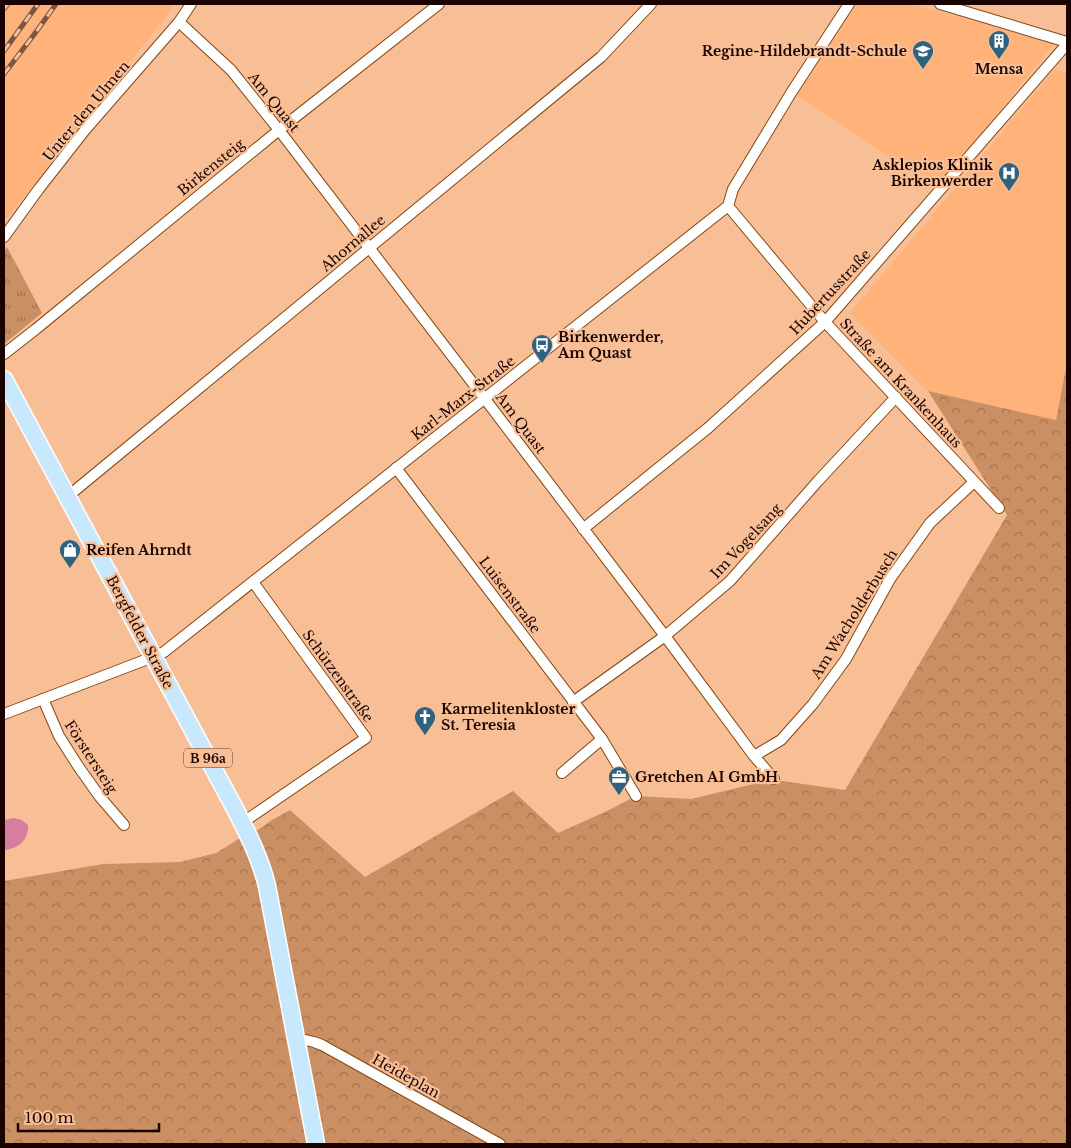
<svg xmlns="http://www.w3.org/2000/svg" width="1071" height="1148" font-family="'Libre Baskerville',serif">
  <defs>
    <pattern id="forest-crowns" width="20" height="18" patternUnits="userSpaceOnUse" patternTransform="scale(1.25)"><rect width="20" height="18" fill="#cb8f64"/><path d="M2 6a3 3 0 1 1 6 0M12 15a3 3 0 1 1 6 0" fill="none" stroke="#a47350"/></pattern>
    <pattern id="park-tufts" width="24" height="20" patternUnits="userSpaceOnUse" patternTransform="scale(1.25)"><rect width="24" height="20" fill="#cb8f64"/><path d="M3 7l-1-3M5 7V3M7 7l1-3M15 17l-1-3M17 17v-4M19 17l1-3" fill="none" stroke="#a47350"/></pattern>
  </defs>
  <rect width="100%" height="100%" fill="#f8bf97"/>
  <g fill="#ffb27a">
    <polygon points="4,4 173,4 168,14 7,218 4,218"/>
    <polygon points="857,4 913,4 1054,44 937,188 797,96"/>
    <polygon points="1054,70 1067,72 1067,367 1066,368 1056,420 927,391 850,313"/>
  </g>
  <polygon fill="url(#forest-crowns)" points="1067,367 1067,1144 4,1144 4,881 103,864 180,862 216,853 245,835 249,836 272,820 290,810 365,877 513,791 558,833 609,810 636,796 691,799 766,781 782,781 845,790 1007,515 928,391 1056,420 1066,368"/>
  <polygon fill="url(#park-tufts)" points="7,247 42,313 4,344 4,251"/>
  <path fill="#d67e9f" d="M14,818l8,2 6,5c1,15 -10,24 -24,25v-30z"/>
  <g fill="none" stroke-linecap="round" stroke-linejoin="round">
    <g stroke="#854710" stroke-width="12">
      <g id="street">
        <polyline points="940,4 1067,42"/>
        <polyline points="179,22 231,70 279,130 485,399 665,636 754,756 774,779"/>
        <polyline points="728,206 825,322 999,508"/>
        <polyline points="4,237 38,190 85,130 179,22 191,4"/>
        <polyline points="4,354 36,329 279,130 439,4"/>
        <polyline points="396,468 602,739 636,796"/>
        <polyline points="67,497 601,57 651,4"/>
        <polyline points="583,529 708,428 825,322 1067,44"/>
        <polyline points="43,699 59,736 78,766 100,797 124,825"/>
        <polyline points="573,702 665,636 730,581 818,481 896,397"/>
        <polyline points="4,714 153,657 164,652 728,206 733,189 791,93 849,4"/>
        <polyline points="754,756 781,740 813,704 846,659 890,579 930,523 974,482"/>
        <polyline points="562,773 602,739"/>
        <polyline points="242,823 366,738 253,582"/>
        <polyline points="297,1038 314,1042 322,1045 500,1144"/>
      </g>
    </g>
    <g stroke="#fff" stroke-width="19">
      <path id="primary" d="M4,379l229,426c14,27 27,52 34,81l49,258"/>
    </g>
    <use href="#street" stroke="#fff" stroke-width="10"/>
    <use href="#primary" stroke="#c7e8fd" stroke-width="16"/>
    <g stroke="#7a5541" stroke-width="5">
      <g id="rail">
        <polyline points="4,9 8,4"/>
        <polyline points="4,51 38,4"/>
        <polyline points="4,74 36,32 56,4"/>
      </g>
    </g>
    <use href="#rail" stroke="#f8bf97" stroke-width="3" stroke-dasharray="9" stroke-linecap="butt"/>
  </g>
  <defs>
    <g id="building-pin" transform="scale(1.125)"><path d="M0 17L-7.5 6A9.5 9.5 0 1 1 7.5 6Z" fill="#2f627f" stroke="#f8bf97"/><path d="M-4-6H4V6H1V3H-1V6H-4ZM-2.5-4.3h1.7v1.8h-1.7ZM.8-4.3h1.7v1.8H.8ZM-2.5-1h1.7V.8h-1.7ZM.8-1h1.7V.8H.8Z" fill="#fff"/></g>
    <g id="school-pin" transform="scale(1.125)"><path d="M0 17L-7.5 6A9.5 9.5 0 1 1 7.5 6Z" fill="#2f627f" stroke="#f8bf97"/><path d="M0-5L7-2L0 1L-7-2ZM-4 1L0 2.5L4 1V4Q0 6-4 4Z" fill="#fff"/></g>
    <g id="hospital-pin" transform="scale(1.125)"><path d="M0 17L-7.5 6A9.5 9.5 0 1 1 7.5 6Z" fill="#2f627f" stroke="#f8bf97"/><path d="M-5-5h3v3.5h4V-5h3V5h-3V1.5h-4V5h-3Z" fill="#fff"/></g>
    <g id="bus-pin" transform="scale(1.125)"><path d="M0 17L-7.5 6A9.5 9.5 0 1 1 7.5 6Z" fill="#2f627f" stroke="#f8bf97"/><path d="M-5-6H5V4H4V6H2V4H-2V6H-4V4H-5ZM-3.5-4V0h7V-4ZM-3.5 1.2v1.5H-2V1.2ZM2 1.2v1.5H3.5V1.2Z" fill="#fff"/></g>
    <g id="shop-pin" transform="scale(1.125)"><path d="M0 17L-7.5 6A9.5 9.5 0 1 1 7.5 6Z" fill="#2f627f" stroke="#f8bf97"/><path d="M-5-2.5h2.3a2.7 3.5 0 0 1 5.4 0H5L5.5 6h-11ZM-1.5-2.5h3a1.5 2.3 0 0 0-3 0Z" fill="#fff"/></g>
    <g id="church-pin" transform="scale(1.125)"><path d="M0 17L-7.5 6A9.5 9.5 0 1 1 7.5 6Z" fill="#2f627f" stroke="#f8bf97"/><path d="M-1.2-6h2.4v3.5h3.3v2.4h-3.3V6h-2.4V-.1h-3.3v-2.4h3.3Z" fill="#fff"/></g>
    <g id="office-pin" transform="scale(1.125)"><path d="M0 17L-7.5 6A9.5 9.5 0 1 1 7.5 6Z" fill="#2f627f" stroke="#f8bf97"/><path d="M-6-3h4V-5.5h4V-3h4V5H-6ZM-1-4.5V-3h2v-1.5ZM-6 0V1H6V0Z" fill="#fff"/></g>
  </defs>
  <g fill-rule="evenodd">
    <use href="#building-pin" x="999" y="41"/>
    <use href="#school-pin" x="923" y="51"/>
    <use href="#hospital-pin" x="1009" y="173"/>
    <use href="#bus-pin" x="542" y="345"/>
    <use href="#shop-pin" x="70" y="550"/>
    <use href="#church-pin" x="425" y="717"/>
    <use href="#office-pin" x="619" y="777"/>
  </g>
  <g text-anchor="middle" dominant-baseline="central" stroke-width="4.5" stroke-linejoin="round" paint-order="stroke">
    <rect fill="#f8bf97" stroke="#5d3c2d" stroke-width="1" x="184" y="748.5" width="48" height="19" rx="4"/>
    <g font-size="12" font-weight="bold" fill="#1b0400">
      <text x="208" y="758">B 96a</text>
    </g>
    <g font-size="14" font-weight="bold" fill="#1b0400" stroke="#f8bf97" text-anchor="start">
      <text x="907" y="51" text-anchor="end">Regine-Hildebrandt-Schule</text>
      <text x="999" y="69" text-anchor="middle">Mensa</text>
      <text x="993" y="165" text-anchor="end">Asklepios Klinik<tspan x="993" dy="16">Birkenwerder</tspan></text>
      <text x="558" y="337">Birkenwerder,<tspan x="558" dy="16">Am Quast</tspan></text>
      <text x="86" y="550">Reifen Ahrndt</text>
      <text x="441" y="709">Karmelitenkloster<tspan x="441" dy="16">St. Teresia</tspan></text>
      <text x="635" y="777">Gretchen AI GmbH</text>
    </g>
    <g font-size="14" fill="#1b0400" stroke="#f8bf97">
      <text transform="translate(274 102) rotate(51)">Am Quast</text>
      <text transform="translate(86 111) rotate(-50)">Unter den Ulmen</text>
      <text transform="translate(211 167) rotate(-39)">Birkensteig</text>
      <text transform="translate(353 243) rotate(-40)">Ahornallee</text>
      <text transform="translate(830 292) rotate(-47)">Hubertusstraße</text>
      <text transform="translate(901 383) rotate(47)">Straße am Krankenhaus</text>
      <text transform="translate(463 398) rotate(-38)">Karl-Marx-Straße</text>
      <text transform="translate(521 423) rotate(53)">Am Quast</text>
      <text transform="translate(746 541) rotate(-47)">Im Vogelsang</text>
      <text transform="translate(510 595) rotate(53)">Luisenstraße</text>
      <text transform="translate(854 614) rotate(-58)">Am Wacholderbusch</text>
      <text transform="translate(140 632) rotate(62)">Bergfelder Straße</text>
      <text transform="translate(338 676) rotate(54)">Schützenstraße</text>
      <text transform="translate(91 757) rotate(57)">Förstersteig</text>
      <text transform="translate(406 1076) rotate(29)">Heideplan</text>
    </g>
  </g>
  <rect width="1071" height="1148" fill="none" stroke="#1b0400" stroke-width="10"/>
  <path d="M18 1123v8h141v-8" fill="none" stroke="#1b0400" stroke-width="2.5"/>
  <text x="25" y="1123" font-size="15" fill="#1b0400" stroke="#f8bf97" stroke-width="4" paint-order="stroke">100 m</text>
</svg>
